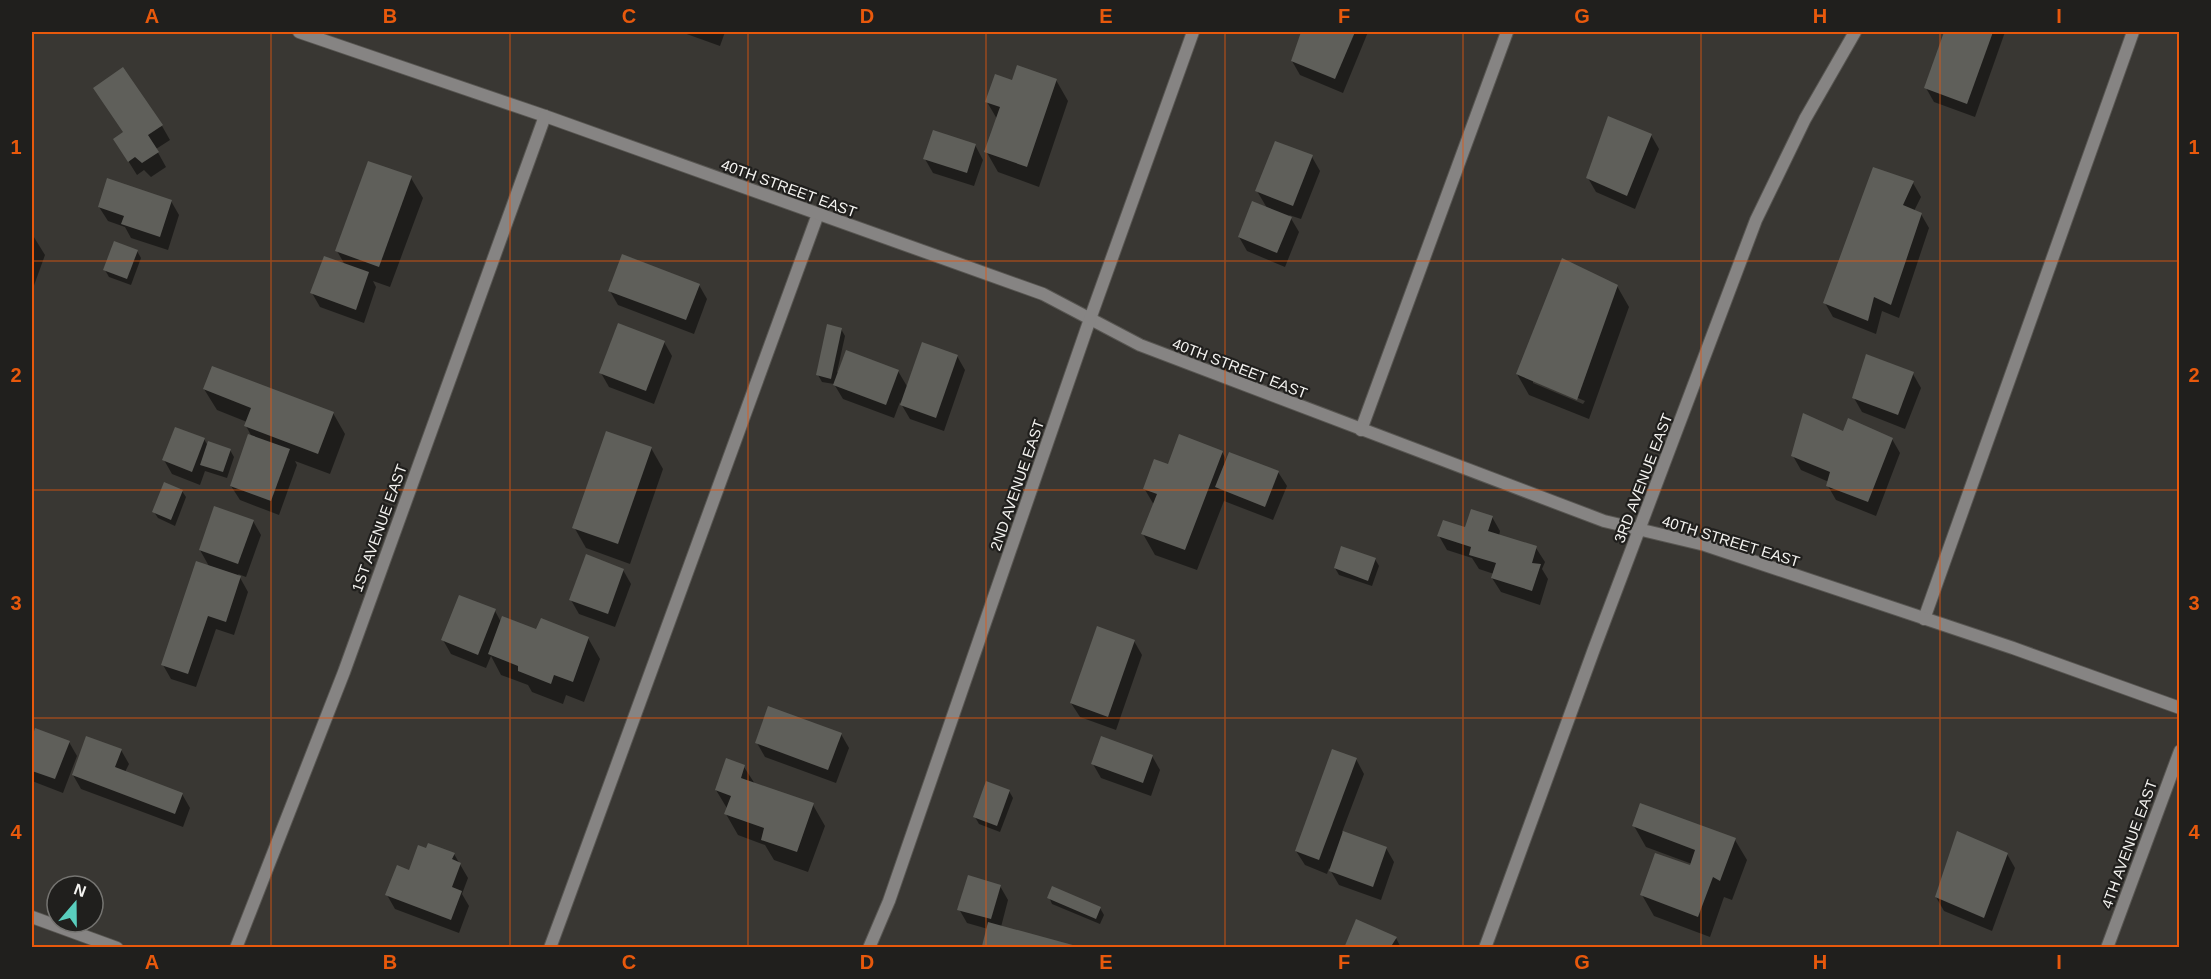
<svg xmlns="http://www.w3.org/2000/svg" width="2211" height="979" font-family="Helvetica,sans-serif">
  <rect width="100%" height="100%" fill="#393733"/>
  <g fill="#0007" fill-rule="evenodd">
    <polygon points="681,32 725,32 720,46"/>
    <polygon points="1303,32 1368,32 1343,93 1300,75 1292,61"/>
    <polygon points="1945,32 2005,32 1975,117 1934,102 1926,88"/>
    <polygon points="1056,80 1068,101 1039,187 998,172 986,151 997,119 987,102 1013,82"/>
    <polygon points="162,126 170,140 156,149 166,167 151,177 144,170 137,175 115,140"/>
    <polygon points="1651,135 1659,149 1635,209 1596,192 1588,178"/>
    <polygon points="975,145 983,160 974,186 933,173 925,159"/>
    <polygon points="1312,157 1320,171 1301,219 1289,215 1299,232 1285,267 1247,251 1239,237 1267,208 1257,191"/>
    <polygon points="411,178 423,198 390,287 373,281 376,287 364,323 320,307 312,293 345,265 337,251"/>
    <polygon points="1913,183 1921,197 1914,211 1921,214 1929,228 1899,318 1882,311 1876,334 1833,317 1825,303"/>
    <polygon points="171,201 179,215 168,250 131,238 125,227 108,221 99,207"/>
    <polygon points="32,234 45,255 32,291"/>
    <polygon points="137,251 141,258 131,285 109,277 105,270"/>
    <polygon points="699,285 707,299 694,334 618,305 610,291"/>
    <path d="M1617,286l12,21 -40,112 -60,-24 -12,-21zM1533,379l52,22 -2,3 -50,-21z"/>
    <polygon points="841,329 845,336 837,372 839,373 898,371 908,388 957,356 965,370 944,431 910,419 900,402 894,418 843,399 834,384 822,382 818,375"/>
    <polygon points="664,342 672,356 654,404 609,387 601,373"/>
    <polygon points="1913,374 1921,388 1905,429 1862,412 1854,398"/>
    <polygon points="204,389 333,413 345,434 330,474 295,461 297,465 279,515 240,500 231,486 252,437 246,426 247,422 217,410"/>
    <polygon points="1844,433 1892,439 1900,453 1876,516 1836,500 1828,486 1829,482 1801,470 1793,456"/>
    <polygon points="204,439 208,446 230,450 234,457 227,478 205,471 200,485 172,474 164,460"/>
    <polygon points="651,448 663,469 630,564 586,548 574,527"/>
    <polygon points="1222,452 1227,461 1278,472 1287,486 1273,520 1224,501 1197,570 1155,555 1143,534 1154,505 1144,488 1168,466"/>
    <polygon points="182,491 186,497 175,526 158,518 154,512"/>
    <polygon points="1492,517 1500,531 1499,536 1536,548 1545,562 1542,569 1548,579 1540,605 1501,592 1492,578 1494,574 1479,569 1472,558 1447,550 1439,536 1466,529"/>
    <polygon points="253,521 261,535 246,577 238,574 248,592 234,635 216,629 196,687 171,679 163,665 210,568 200,550"/>
    <polygon points="1375,559 1379,566 1372,586 1339,575 1335,568"/>
    <polygon points="623,570 631,584 615,627 579,614 571,600"/>
    <polygon points="495,611 501,622 537,631 588,638 600,659 584,702 566,695 563,704 532,692 528,685 501,675 491,656 486,668 451,654 443,640"/>
    <polygon points="1134,641 1142,655 1116,730 1080,717 1071,703"/>
    <polygon points="36,729 69,742 77,756 63,793 32,781 32,742"/>
    <polygon points="841,734 849,748 836,783 765,757 757,743"/>
    <polygon points="121,750 129,764 125,772 182,794 190,808 183,827 81,789 73,775"/>
    <polygon points="1152,756 1160,770 1151,796 1101,778 1093,764"/>
    <polygon points="1356,759 1364,774 1342,832 1386,848 1394,862 1381,900 1339,885 1329,868 1327,874 1305,865 1296,851"/>
    <polygon points="744,767 755,784 813,805 825,826 808,872 774,860 765,845 738,835 726,814 728,810 716,790"/>
    <polygon points="1009,791 1013,798 1000,832 979,824 975,817"/>
    <polygon points="1634,826 1735,840 1747,860 1732,900 1724,897 1710,937 1654,916 1642,895 1691,867 1692,864 1646,847"/>
    <polygon points="454,854 468,878 462,894 469,906 459,933 395,909 387,895"/>
    <polygon points="2007,854 2015,868 1992,931 1944,911 1936,897"/>
    <polygon points="1000,886 1008,900 1001,927 1077,948 984,948 988,929 967,923 959,909"/>
    <polygon points="1049,897 1100,908 1104,915 1100,924 1052,904"/>
    <polygon points="1396,938 1401,948 1346,948"/>
  </g>
  <g fill="#5f5f5a">
    <polygon points="1301,32 1355,32 1335,79 1291,61"/>
    <polygon points="1944,32 1993,32 1967,104 1924,88"/>
    <polygon points="1017,65 1057,79 1027,167 984,152 1000,107 985,102 995,74 1012,80"/>
    <polygon points="123,67 163,125 148,135 159,152 142,163 135,157 128,162 113,139 123,132 93,88"/>
    <polygon points="1608,116 1652,134 1627,196 1586,178"/>
    <polygon points="933,130 976,144 967,173 923,159"/>
    <polygon points="1275,141 1313,155 1293,206 1255,191"/>
    <polygon points="368,161 412,176 379,267 335,251"/>
    <polygon points="1873,167 1914,181 1903,205 1922,213 1891,305 1874,297 1868,321 1823,303"/>
    <polygon points="107,178 172,200 160,237 121,224 124,216 98,207"/>
    <polygon points="1252,201 1292,217 1277,253 1238,237"/>
    <polygon points="114,241 138,250 127,279 103,270"/>
    <polygon points="622,254 700,284 686,320 608,291"/>
    <polygon points="324,256 369,272 356,310 310,293"/>
    <polygon points="1562,258 1618,285 1577,400 1516,374"/>
    <polygon points="618,323 665,341 646,391 599,373"/>
    <polygon points="827,324 842,328 831,379 816,375"/>
    <polygon points="922,342 958,355 936,418 900,405"/>
    <polygon points="846,350 899,370 886,405 833,385"/>
    <polygon points="1866,354 1914,372 1898,415 1852,398"/>
    <polygon points="212,366 334,412 318,454 244,426 251,408 203,389"/>
    <polygon points="1803,413 1843,431 1848,418 1893,438 1868,502 1826,486 1830,472 1791,456"/>
    <polygon points="175,427 205,438 192,472 162,460"/>
    <polygon points="606,431 652,447 618,544 572,528"/>
    <polygon points="248,434 290,449 271,501 230,486"/>
    <polygon points="1179,434 1223,451 1185,550 1141,534 1157,494 1143,489 1154,459 1168,464"/>
    <polygon points="208,441 231,449 223,472 200,465"/>
    <polygon points="1229,452 1279,471 1265,507 1215,487"/>
    <polygon points="164,482 183,490 171,520 152,512"/>
    <polygon points="214,506 254,520 238,564 199,550"/>
    <polygon points="1471,509 1493,516 1488,531 1537,546 1532,563 1541,564 1532,591 1491,578 1496,563 1469,555 1471,547 1437,536 1443,520 1465,527"/>
    <polygon points="1341,546 1376,558 1368,581 1334,568"/>
    <polygon points="586,554 624,569 608,614 569,600"/>
    <polygon points="196,561 241,576 226,622 208,616 188,674 161,665"/>
    <polygon points="459,595 496,609 478,655 441,640"/>
    <polygon points="502,616 536,629 541,618 589,637 573,682 554,675 551,684 518,671 518,666 488,654"/>
    <polygon points="1097,626 1135,640 1108,717 1070,703"/>
    <polygon points="768,706 842,733 828,770 755,743"/>
    <polygon points="35,728 70,741 55,779 32,771 32,738"/>
    <polygon points="86,736 122,749 115,767 183,793 175,814 72,775"/>
    <polygon points="1101,736 1153,755 1143,783 1091,764"/>
    <polygon points="1332,749 1357,758 1319,860 1295,851"/>
    <polygon points="726,758 745,765 741,778 814,803 797,852 761,840 764,828 724,814 731,796 715,790"/>
    <polygon points="986,781 1010,790 997,826 973,817"/>
    <polygon points="1640,803 1736,838 1720,881 1713,877 1698,917 1640,895 1655,853 1690,865 1695,850 1632,826"/>
    <polygon points="1343,831 1387,847 1373,887 1329,871"/>
    <polygon points="1957,831 2008,853 1984,918 1935,897"/>
    <polygon points="428,843 455,853 452,859 461,863 452,887 462,891 451,920 385,895 397,865 409,870 418,845 426,848"/>
    <polygon points="968,875 1001,885 991,919 957,910"/>
    <polygon points="1052,886 1101,907 1096,919 1047,898"/>
    <polygon points="1356,919 1397,937 1390,948 1344,948"/>
    <polygon points="988,922 1080,947 1080,948 982,946"/>
  </g>
  <g fill="none" stroke-linecap="round" stroke-linejoin="round">
    <g stroke="#575551" stroke-width="14">
      <g id="service">
        <polyline points="1361,430 1507,32"/>
        <polyline points="1924,619 2133,32"/>
        <polyline points="550,948 818,214"/>
      </g>
    </g>
    <g stroke="#575551" stroke-width="14">
      <g id="minor">
        <polyline points="299,32 545,116 1043,294 1140,345 1604,521 1705,545 2013,648 2180,708"/>
        <polyline points="32,917 117,948"/>
        <polyline points="236,948 344,672 545,116"/>
        <polyline points="869,948 889,901 1090,319 1193,32"/>
        <polyline points="1485,948 1594,649 1756,220 1805,119 1855,32"/>
        <polyline points="2107,948 2180,751"/>
      </g>
    </g>
    <use href="#service" stroke="#868483" stroke-width="12"/>
    <use href="#minor" stroke="#868483" stroke-width="12"/>
  </g>
  <path fill="none" stroke="#e8590c" stroke-width="1.5" stroke-opacity="0.55" d="M271,32v916M510,32v916M748,32v916M986,32v916M1225,32v916M1463,32v916M1701,32v916M1940,32v916M32,261h2148M32,490h2148M32,718h2148"/>
  <g text-anchor="middle" dominant-baseline="central" stroke-width="4.5" stroke-linejoin="round" paint-order="stroke">
    <g font-size="15" fill="#f4f3f0" stroke="#201f1d">
      <text transform="translate(789 188) rotate(20)">40TH STREET EAST</text>
      <text transform="translate(1240 368) rotate(21)">40TH STREET EAST</text>
      <text transform="translate(1643 478) rotate(-69)">3RD AVENUE EAST</text>
      <text transform="translate(1017 485) rotate(-71)">2ND AVENUE EAST</text>
      <text transform="translate(379 528) rotate(-70)">1ST AVENUE EAST</text>
      <text transform="translate(1731 541) rotate(17)">40TH STREET EAST</text>
      <text transform="translate(2129 844) rotate(-70)">4TH AVENUE EAST</text>
    </g>
  </g>
  <rect width="2211" height="979" fill="none" stroke="#201f1d" stroke-width="66"/>
  <g transform="translate(75 904) rotate(20)"><circle r="28" fill="#201f1d" stroke="#757471" stroke-width="1.5"/>
  <path d="M0-4.5L10 22L0 15L-10 22Z" fill="#59cebe"/>
  <text y="-9" font-size="16" font-weight="bold" text-anchor="middle" fill="#f4f3f0">N</text>
  </g>
  <rect x="33" y="33" width="2145" height="913" fill="none" stroke="#e8590c" stroke-width="2"/>
  <g font-size="20" text-anchor="middle" font-weight="bold" fill="#e8590c">
    <text x="152" y="23">A</text>
    <text x="390" y="23">B</text>
    <text x="629" y="23">C</text>
    <text x="867" y="23">D</text>
    <text x="1106" y="23">E</text>
    <text x="1344" y="23">F</text>
    <text x="1582" y="23">G</text>
    <text x="1820" y="23">H</text>
    <text x="2059" y="23">I</text>
    <text x="16" y="154">1</text>
    <text x="2194" y="154">1</text>
    <text x="16" y="382">2</text>
    <text x="2194" y="382">2</text>
    <text x="16" y="610">3</text>
    <text x="2194" y="610">3</text>
    <text x="16" y="839">4</text>
    <text x="2194" y="839">4</text>
    <text x="152" y="969">A</text>
    <text x="390" y="969">B</text>
    <text x="629" y="969">C</text>
    <text x="867" y="969">D</text>
    <text x="1106" y="969">E</text>
    <text x="1344" y="969">F</text>
    <text x="1582" y="969">G</text>
    <text x="1820" y="969">H</text>
    <text x="2059" y="969">I</text>
  </g>
</svg>
